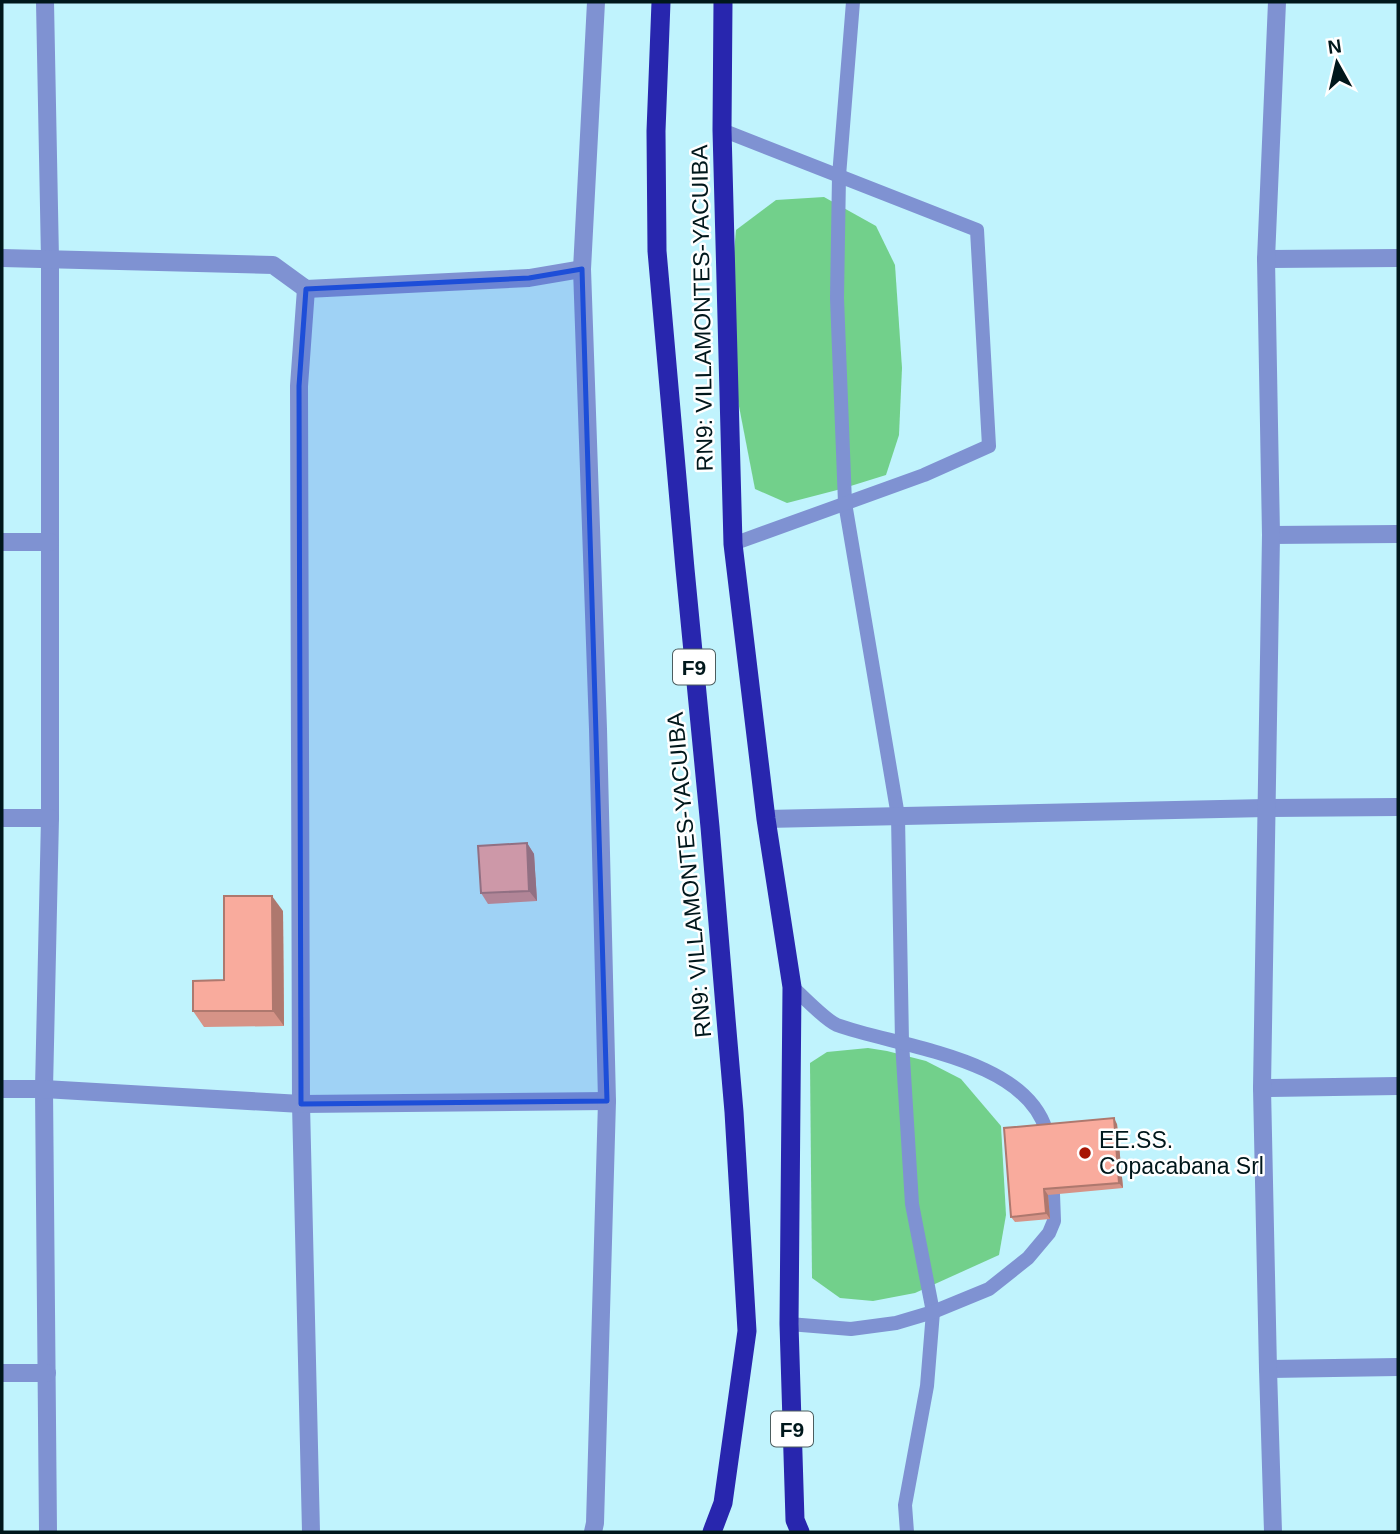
<svg xmlns="http://www.w3.org/2000/svg" width="1400" height="1534" font-family="Arial,sans-serif">
  <rect width="100%" height="100%" fill="#c0f3fd"/>
  <g fill="#72d08b">
    <polygon points="824,197 876,226 895,265 902,368 899,435 886,475 841,489 787,503 755,489 737,396 732,275 736,230 776,200"/>
    <polygon points="868,1048 887,1051 926,1061 961,1079 1001,1126 1006,1215 999,1255 915,1293 873,1301 840,1298 812,1278 810,1063 827,1052"/>
  </g>
  <g fill="none" stroke-linecap="round" stroke-linejoin="round">
    <g stroke="#7f92d2" stroke-width="14">
      <polyline points="853,2 839,176 837,298 845,503 898,816 902,1042 912,1204 933,1312 927,1386 905,1505 907,1532"/>
      <polyline points="722,130 977,230 989,446 924,475 733,544"/>
      <path d="M792,987c11,9 33,33 45,38 61,22 187,32 209,105"/>
      <polyline points="789,1324 851,1329 896,1323 933,1312 989,1289 1028,1258 1049,1233 1054,1221 1053,1194"/>
    </g>
    <g stroke="#7f92d2" stroke-width="18">
      <polyline points="45,2 50,259 50,818 44,1089 48,1532"/>
      <polyline points="2,258 273,265 306,289 529,278 582,269"/>
      <polyline points="1266,259 1398,258"/>
      <polyline points="306,289 299,386 301,1104 311,1532"/>
      <polyline points="1271,535 1398,534"/>
      <polyline points="2,542 50,542"/>
      <polyline points="2,818 50,818"/>
      <polyline points="766,819 1266,808 1398,807"/>
      <polyline points="1262,1088 1398,1086"/>
      <polyline points="2,1089 44,1089 301,1104 607,1101"/>
      <polyline points="1268,1369 1398,1367"/>
      <polyline points="2,1373 47,1373"/>
      <polyline points="593,1532 595,1523 607,1101 598,729 582,269 596,2"/>
      <polyline points="1273,1532 1268,1369 1262,1088 1271,535 1266,259 1277,2"/>
    </g>
    <g stroke="#2826ae" stroke-width="19">
      <polyline points="661,2 656,131 657,251 685,569 710,827 726,1019 734,1112 747,1331 723,1503 712,1532"/>
      <polyline points="723,2 722,130 733,544 766,819 792,987 789,1324 795,1520 800,1532"/>
    </g>
  </g>
  <g fill="#d69387">
    <polygon points="527,843 534,854 537,901 488,904 481,893"/>
    <polygon points="283,911 284,1026 204,1027 193,1011 224,980"/>
    <polygon points="1117,1124 1123,1188 1048,1195 1050,1219 1015,1222 1011,1217"/>
  </g>
  <g fill="#ae786e">
    <polygon points="527,843 534,854 537,901 529,891"/>
    <polygon points="272,896 283,911 284,1026 273,1011"/>
    <polygon points="1114,1118 1117,1124 1123,1188 1119,1183"/>
    <polygon points="1044,1189 1048,1195 1050,1219 1046,1213"/>
  </g>
  <g fill="#f9ab9d" stroke="#ae786e" stroke-width="2">
    <polygon points="527,843 529,891 481,893 478,846"/>
    <polygon points="224,896 272,896 273,1011 193,1011 193,981 224,980"/>
    <polygon points="1114,1118 1119,1183 1044,1189 1046,1213 1011,1217 1004,1128"/>
  </g>
  <path fill="#1d4ed8" fill-opacity="0.2" stroke="#1d4ed8" stroke-width="5" stroke-linejoin="round" d="M582,269l25,832 -306,3 -2,-718 7,-97 223,-11z"/>
  <circle fill="#a71503" stroke="#fff" stroke-width="2.5" cx="1085" cy="1153" r="7"/>
  <g text-anchor="middle" dominant-baseline="central" stroke-width="5" stroke-linejoin="round" paint-order="stroke">
    <g fill="#fff" stroke="#4c5d5f" stroke-width="2">
      <rect x="673" y="649.5" width="42" height="35" rx="5"/>
      <rect x="771" y="1411.5" width="42" height="35" rx="5"/>
    </g>
    <g font-size="21" font-weight="bold" fill="#00171b">
      <text x="694" y="667">F9</text>
      <text x="792" y="1429">F9</text>
    </g>
    <g font-size="23" fill="#00171b" stroke="#fff">
      <text transform="translate(702 308) rotate(-91)">RN9: VILLAMONTES-YACUIBA</text>
      <text transform="translate(689 875) rotate(-95)">RN9: VILLAMONTES-YACUIBA</text>
    </g>
    <g font-size="23" fill="#00171b" stroke="#fff" text-anchor="start">
      <text x="1099" y="1140">EE.SS.<tspan x="1099" dy="26">Copacabana Srl</tspan></text>
    </g>
  </g>
  <rect width="1400" height="1534" fill="none" stroke="#00171b" stroke-width="7"/>
  <g transform="translate(1337 63) rotate(352)" stroke="#ffffff" stroke-width="5" paint-order="stroke">
  <path d="M0-5L12 26L0 18L-12 26Z" fill="#00171b"/>
  <text y="-10" font-size="19" font-weight="bold" text-anchor="middle" fill="#00171b">N</text>
  </g>
</svg>
